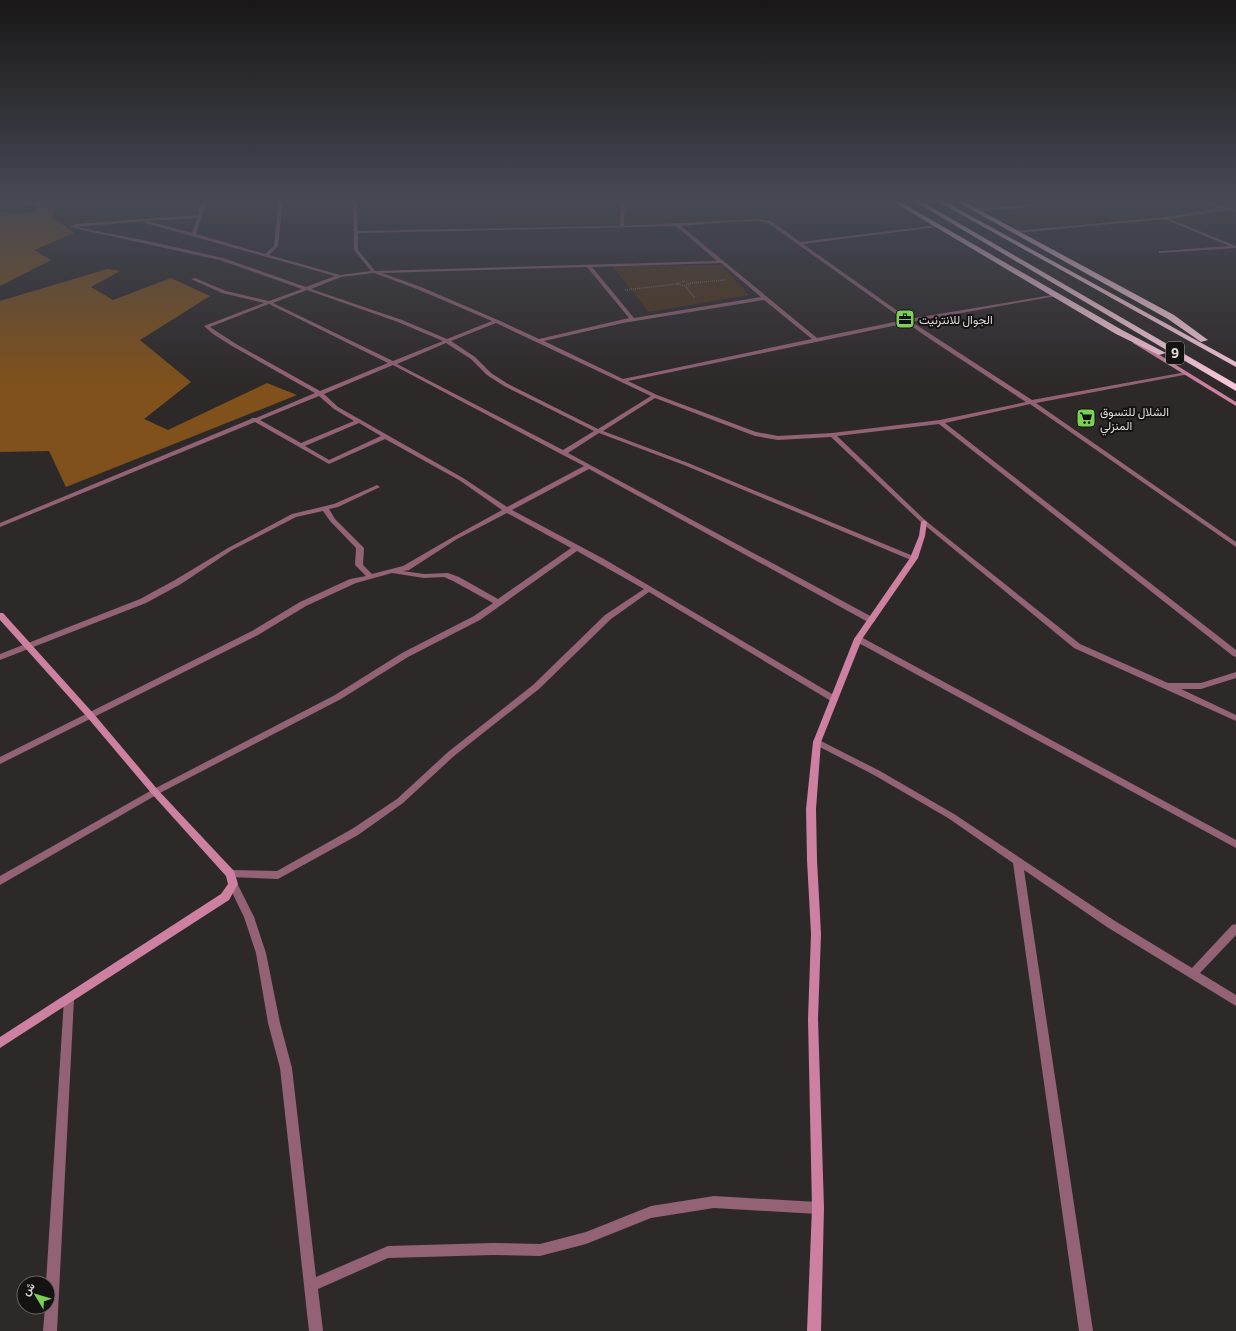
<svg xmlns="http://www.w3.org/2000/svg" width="1236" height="1331" font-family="Commissioner,Vazirmatn,sans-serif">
  <rect width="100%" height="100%" fill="#2e2929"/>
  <polygon fill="#4f3417" points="721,265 749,295 649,312 612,266"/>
  <g fill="#80511a">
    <polygon points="57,200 52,217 74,233 34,250 51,260 0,286 0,211 13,214 33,212 38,205 12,204"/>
    <polygon points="107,269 120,271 91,287 113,300 171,278 210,296 140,340 191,382 144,419 168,430 267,383 297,395 66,487 49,451 0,452 0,301"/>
  </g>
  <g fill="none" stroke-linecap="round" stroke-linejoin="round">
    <g stroke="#6f6a6a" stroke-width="1.5" stroke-dasharray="1 1" stroke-linecap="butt">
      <polygon points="684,281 691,284 684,286 677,284"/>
      <polyline points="690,283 726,280"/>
      <polyline points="686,287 695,298"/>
      <polyline points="625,290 678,284"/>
    </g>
    <g fill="#936275" fill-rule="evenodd">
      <path d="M203,200h4l-11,34 69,20 9,-8 5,-46h4l-5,46 -9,9 71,20 31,-4 -17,-21 -1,-50h4l1,31 262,-5 1,-26h4l-1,26 134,-7 13,2 29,21 139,-17v1l-2,1 -134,17 106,75 149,-25v1l-2,1 -144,26 120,78 154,-28v2l-2,1 -148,28 200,139v5l-206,-143 -85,19 291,227v7l-3,-1 -294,-232 -102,12 89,85 154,123 88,39h33l35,-11v6l-35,11h-20l55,26v6l-162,-73 -152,-125 -91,-86 -53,3 -23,-4 -100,-38 -52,33 85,32 230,95 -4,2h-3l-227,-95 -85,-32 -31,20 306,165 1,2 -1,2h-6l-279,-153 -77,41 92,49 233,138 1,2 -1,2h-6l-182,-109 -38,27 -72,70 -85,67 -51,47 -45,32 -80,44 -50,-2 -2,-3 2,-3 3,-1 46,1 75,-42 45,-30 51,-47 85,-67 72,-70 39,-26 -67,-38 -97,69 -72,37 -67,42 -183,95 -158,91v-9l152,-86 183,-95 67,-42 72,-37 19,-13 -40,-22 -9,-4 -20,1 -32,-5 -36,10 -50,23 -48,29 -258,129v-7l252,-126 48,-29 50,-23 16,-3 -11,-11 1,-17 -26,-27 -7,-10 -27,6 -64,33 -51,34 -35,19 -146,57v-6l140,-55 35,-19 53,-32 64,-34 42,-10 41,-18 2,-1 3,2 -42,20 -9,2 6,10 29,29 -1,17 9,9 31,-8 50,-29 49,-27 -43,-30 -74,-41 -56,25 -74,-42 -255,105v-4l251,-104 1,-1h4l59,-25 -83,-47 -19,-12 -9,-8 60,-23 -42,-10 -31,-14 4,-1 31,13 43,10 33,-12 -82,-29 -151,-33 7,-3 122,-9zM197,218l-5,15 -44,-12zM145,221v2l190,53 -29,11 -83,-29 -75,-17 -72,-14zM742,221h16l10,2 136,97 -87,18 -136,-112zM676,226l41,35 -342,10 -17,-21v-17zM721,263l40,34 -127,21 -42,-51zM587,267l42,51 -90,21 -41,-19 -77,-33 -39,-14zM374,273l43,16 75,32 -45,18 -45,-19 -91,-31 30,-12zM307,290l91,32 45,19 -50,20 -120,-58zM764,300l48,39 -189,40 -79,-38 79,-18zM269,304l119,59 -68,28 -84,-47 -26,-17zM496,323l155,73 -53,33 -90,-45 -17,-11 -16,-16 -24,-16zM907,323l23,16 96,63 -86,18 -108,13 -54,3 -22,-4 -99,-37 -29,-14zM446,343l25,16 16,16 17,11 90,45 -31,19 -166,-86zM393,365l168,89 23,12 -77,41 -44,-29 -125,-71 -14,-13zM319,396l15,13 20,12 -53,22 -41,-23zM359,423l22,13 -52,24 -24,-14zM507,513l64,35 -73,51 -39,-22 -11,-4 -24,1 -21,-3 6,-1 48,-31z"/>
      <polygon points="1191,200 1196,200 1236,210 1236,212 1227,210 1170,219 1236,246 1236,248 1159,253 1159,251 1161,251 1229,246 1165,219 1016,233 1014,232 1016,231 1166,217 1221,208"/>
      <polygon points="1032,205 1031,207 974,211 972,210 974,209"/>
      <polygon points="855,637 861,637 1236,840 1236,848 855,641 854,639"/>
      <polygon points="817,739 880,771 954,814 1115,921 1192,968 1232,925 1236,924 1236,935 1200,973 1236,995 1236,1006 1107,927 1024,870 1093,1331 1079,1331 1013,863 948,818 874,775 814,744 813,742 814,740"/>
      <polygon points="233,880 236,881 254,917 266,953 280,1023 292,1068 316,1277 388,1246 493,1243 540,1244 586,1232 651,1206 714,1196 818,1202 822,1204 824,1208 822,1212 818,1214 714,1208 651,1218 586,1244 540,1256 493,1255 388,1258 318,1289 323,1331 309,1331 280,1068 268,1023 256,953 244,917 228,884 230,881"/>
      <polygon points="69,994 73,996 74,999 57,1331 43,1331 45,1307 48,1307 48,1283 46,1283 64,999 65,996"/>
    </g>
    <g fill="#ce80a0" fill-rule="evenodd">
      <polygon points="1133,341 1137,341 1236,402 1236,406 1133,343"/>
      <polygon points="924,520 927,522 925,536 918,558 862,639 821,742 816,809 817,860 821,934 818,1019 824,1208 821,1331 807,1331 812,1208 808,1019 811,934 807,860 806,809 813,742 854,639 910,558 919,536 921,522"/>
      <polygon points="0,613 3,613 93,713 158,790 234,871 238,884 229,900 0,1048 0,1037 221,894 228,884 226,876 152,794 87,717 0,620"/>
    </g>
    <g fill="#fac9db" fill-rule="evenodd">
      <polygon points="890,200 897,200 1122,330 1166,353 1159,355 1116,334"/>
      <polygon points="912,200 919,200 1236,384 1236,391"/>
      <polygon points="935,200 942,200 1236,362 1236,367"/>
      <polygon points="954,200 961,200 1174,315 1208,340 1201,342 1168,319"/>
    </g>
  </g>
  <linearGradient id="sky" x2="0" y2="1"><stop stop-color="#191717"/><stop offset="0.52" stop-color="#464954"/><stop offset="1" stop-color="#464954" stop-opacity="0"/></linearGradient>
  <rect width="1236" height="386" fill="url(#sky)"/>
  <defs>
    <g id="office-square" transform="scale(1)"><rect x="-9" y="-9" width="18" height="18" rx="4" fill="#7ad156" stroke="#151212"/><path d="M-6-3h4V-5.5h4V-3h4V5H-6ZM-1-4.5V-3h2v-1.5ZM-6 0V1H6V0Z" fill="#111"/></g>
    <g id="supermarket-square" transform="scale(1)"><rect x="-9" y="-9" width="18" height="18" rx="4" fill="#7ad156" stroke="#151212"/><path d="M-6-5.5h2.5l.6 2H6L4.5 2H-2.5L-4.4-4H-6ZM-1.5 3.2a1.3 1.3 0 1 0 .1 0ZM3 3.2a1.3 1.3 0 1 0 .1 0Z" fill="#111"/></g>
  </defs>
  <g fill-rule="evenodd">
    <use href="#office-square" x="905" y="319"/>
    <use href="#supermarket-square" x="1086" y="418"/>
  </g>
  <g text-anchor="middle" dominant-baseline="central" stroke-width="4" stroke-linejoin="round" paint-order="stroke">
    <g font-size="12" fill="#dedbdb" stroke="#151212" text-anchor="start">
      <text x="919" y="319">الجوال للانترنيت</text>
      <text x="1100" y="411">الشلال للتسوق<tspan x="1100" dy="14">المنزلي</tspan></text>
    </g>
    <rect fill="#151212" stroke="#a29f9f" stroke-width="1" x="1166" y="342" width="18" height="22" rx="3"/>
    <g font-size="13" font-weight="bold" fill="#dedbdb">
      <text x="1175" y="353">9</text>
    </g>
  </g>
  <g transform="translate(36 1295) rotate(308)"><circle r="19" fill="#151212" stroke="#656262"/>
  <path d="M0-3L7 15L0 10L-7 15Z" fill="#7ad156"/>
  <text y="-6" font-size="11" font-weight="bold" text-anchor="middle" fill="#dedbdb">ش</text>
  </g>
</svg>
